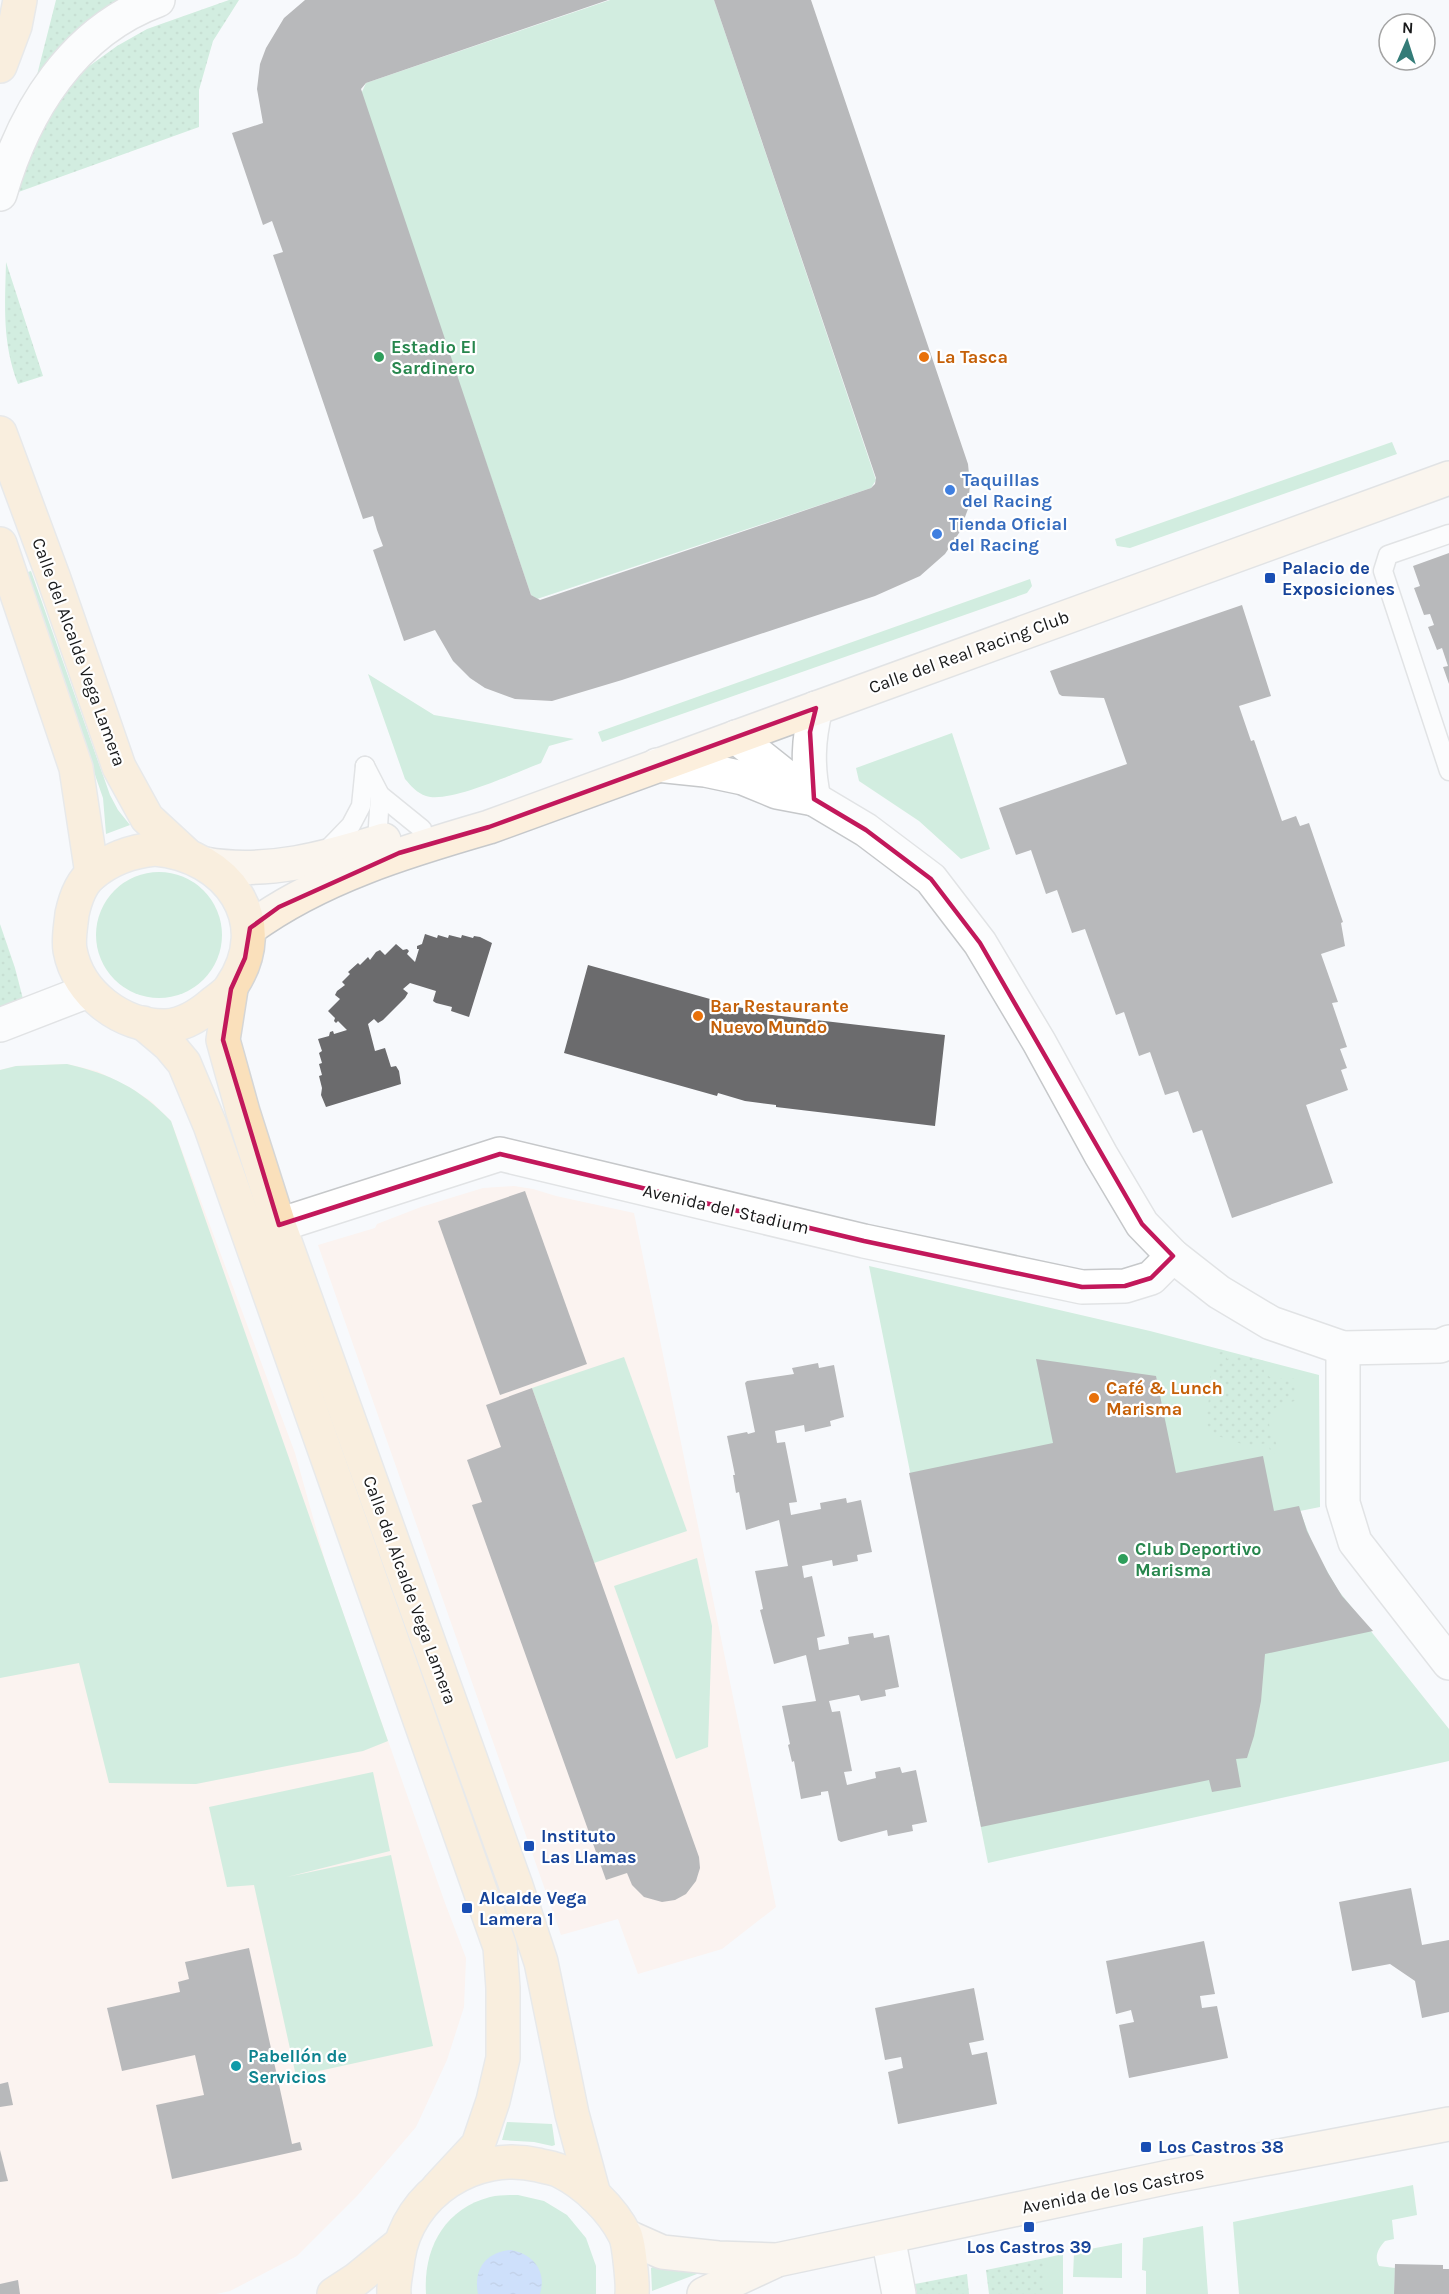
<svg xmlns="http://www.w3.org/2000/svg" width="1449" height="2294" font-family="Karla,sans-serif">
  <defs>
    <pattern id="park-dots" width="8" height="8" patternUnits="userSpaceOnUse" patternTransform="scale(1.5)"><rect width="8" height="8" fill="#a4debe"/><path d="M2 2h.1M6 6h.1" fill="none" stroke="#8cbea3" stroke-width="1.8" stroke-linecap="round"/></pattern>
    <pattern id="water-ripples" width="26" height="14" patternUnits="userSpaceOnUse" patternTransform="scale(1.5)"><rect width="26" height="14" fill="#9bc0fa"/><path d="M2 4q2-2 4 0t4 0M15 11q2-2 4 0t4 0" fill="none" stroke="#85a4d6"/></pattern>
  </defs>
  <rect width="100%" height="100%" fill="#f7f9fc"/>
  <g fill="#feeae2">
    <polygon points="67,1064 97,1071 129,1087 151,1101 171,1121 295,1453 326,1564 445,1903 466,1958 464,2007 447,2060 416,2127 357,2196 297,2256 230,2291 216,2294 0,2294 0,1070 16,1066"/>
    <polygon points="514,1186 533,1189 556,1196 634,1213 776,1907 722,1949 638,1974 618,1919 561,1935 318,1245 375,1228 377,1224 421,1207 483,1188"/>
  </g>
  <g fill="#a4debe">
    <polygon points="610,0 714,0 876,480 871,488 537,599 531,595 361,94 366,83"/>
    <polygon points="1392,442 1397,454 1130,548 1117,546 1115,539"/>
    <polygon points="31,571 110,795 118,810 130,825 106,834 103,798 25,573"/>
    <polygon points="1030,579 1032,586 1027,593 602,742 598,732"/>
    <path d="M368,674l66,41 140,24 -25,7 -8,17c-24,9 -92,41 -115,33 -9,-3 -15,-10 -21,-17z"/>
    <polygon points="952,733 990,849 961,859 919,821 859,781 856,768"/>
    <circle cx="159" cy="935" r="63"/>
    <path d="M67,1064c44,10 72,24 104,57l217,620 -25,10 -167,33 -87,-1 -30,-120 -79,15v-608l16,-4z"/>
    <polygon points="869,1266 1150,1331 1319,1375 1320,1507 1300,1511 1315,1550 1338,1590 1449,1729 1449,1761 988,1863"/>
    <polygon points="624,1357 687,1531 594,1563 532,1388"/>
    <polygon points="697,1558 712,1626 708,1747 676,1759 614,1586"/>
    <polygon points="373,1772 390,1851 287,1877 391,1855 433,2046 296,2076 254,1885 227,1887 209,1807"/>
    <polygon points="507,2122 552,2124 555,2145 552,2146 534,2142 502,2140"/>
    <path d="M1413,2185l4,30 -25,5 2,19 -9,2c-7,8 -11,15 -6,25l16,2 -1,26h-155l-6,-72z"/>
    <path d="M518,2195l26,6 23,14 19,23 10,28v28h-170c-3,-45 18,-85 64,-97 9,-2 19,-2 28,-2z"/>
    <polygon points="1203,2226 1208,2294 1146,2294 1146,2271 1142,2270 1143,2238"/>
    <polygon points="1122,2243 1122,2278 1073,2277 1074,2252"/>
    <polygon points="1063,2254 1063,2294 1045,2294 1045,2258"/>
    <polygon points="653,2267 696,2272 697,2274 652,2291 651,2268"/>
  </g>
  <g fill="url(#park-dots)">
    <path d="M56,0h62c-35,21 -55,44 -81,75z"/>
    <polygon points="229,0 239,0 213,41 199,90 199,127 13,194 49,112 81,72 117,46 147,29"/>
    <path d="M6,262l37,114 -25,8c-16,-42 -13,-78 -12,-122z"/>
    <polygon points="0,924 15,968 23,999 0,1007"/>
    <path d="M1227,1351v8l10,-4 27,6v11l7,6h25l1,22 -22,8c-16,21 6,28 1,45l-5,1 -3,-11 -20,3 -39,-13 -3,-15 5,-33 -1,-8 7,-14v-10z"/>
    <polygon points="1045,2258 1045,2294 989,2294 986,2270"/>
    <polygon points="967,2274 969,2294 917,2294 915,2284"/>
  </g>
  <path fill="url(#water-ripples)" d="M511,2250c22,4 36,21 29,44h-62c-5,-25 8,-42 33,-44z"/>
  <g fill="#6b6b6d">
    <polygon points="305,0 608,0 366,83 361,89 531,595 540,600 871,488 875,484 876,478 714,0 811,0 968,464 970,484 968,509 959,533 945,554 920,576 875,596 622,680 552,701 515,699 485,688 470,678 453,661 435,630 404,641 373,550 383,546 377,530 373,516 363,519 273,255 283,252 272,221 263,225 232,133 263,123 257,89 260,64 266,48 284,18"/>
    <polygon points="1449,553 1449,684 1443,667 1448,666 1442,648 1437,650 1428,627 1434,625 1430,614 1424,615 1414,588 1420,586 1413,566"/>
    <polygon points="1242,605 1271,696 1239,706 1251,741 1254,740 1282,821 1296,816 1300,826 1309,823 1343,922 1341,923 1345,946 1321,954 1338,1002 1332,1003 1347,1047 1340,1049 1347,1068 1341,1070 1348,1090 1306,1105 1333,1183 1232,1218 1202,1130 1193,1133 1178,1091 1165,1095 1150,1052 1139,1056 1124,1012 1116,1015 1085,929 1072,933 1057,890 1046,894 1031,850 1016,855 999,808 1127,764 1104,698 1062,696 1059,694 1050,671"/>
    <polygon points="425,934 437,938 438,935 448,938 449,935 461,938 462,935 473,938 474,936 480,937 492,943 469,1017 451,1011 452,1007 436,1003 433,1001 436,991 410,983 403,989 408,993 405,998 383,1020 378,1023 374,1019 368,1024 375,1051 385,1048 391,1067 396,1066 399,1071 401,1084 326,1107 321,1095 322,1088 319,1076 322,1075 319,1064 322,1063 319,1053 322,1051 318,1039 329,1036 330,1032 333,1031 334,1034 347,1030 338,1021 336,1023 334,1021 335,1018 328,1011 340,999 335,995 337,991 345,985 342,982 350,974 348,972 358,963 360,965 368,957 370,960 376,952 380,950 385,955 396,944 403,950 407,949 409,951 407,954 415,962 419,949 417,949 417,946 422,944"/>
    <polygon points="588,965 764,1014 945,1035 935,1126 776,1107 776,1105 745,1101 718,1093 717,1096 564,1053"/>
    <polygon points="525,1191 587,1364 500,1395 438,1221"/>
    <polygon points="1036,1359 1156,1376 1176,1473 1263,1456 1274,1511 1299,1506 1307,1531 1328,1573 1342,1596 1373,1631 1265,1654 1261,1701 1254,1736 1247,1758 1236,1759 1241,1787 1212,1792 1209,1780 981,1827 909,1473 1053,1443"/>
    <polygon points="818,1363 819,1368 834,1365 844,1417 830,1421 831,1426 805,1432 804,1425 775,1431 777,1443 785,1442 797,1502 789,1503 791,1515 821,1509 820,1503 846,1498 847,1503 861,1500 872,1552 857,1555 858,1561 833,1566 832,1560 802,1566 804,1578 812,1576 825,1636 817,1638 819,1650 849,1644 848,1637 873,1633 874,1638 889,1635 899,1687 885,1690 886,1696 861,1701 859,1695 829,1701 832,1712 840,1711 852,1771 844,1772 847,1785 876,1778 875,1772 900,1767 902,1773 916,1770 927,1822 912,1825 913,1831 888,1836 887,1830 841,1842 838,1840 828,1791 821,1792 821,1795 801,1799 794,1761 792,1762 788,1745 790,1744 782,1706 816,1701 806,1655 774,1664 760,1610 763,1609 755,1571 788,1566 779,1520 746,1530 739,1492 736,1493 733,1475 735,1475 727,1436 747,1432 748,1434 755,1432 745,1383 747,1381 794,1374 792,1368"/>
    <polygon points="532,1388 699,1857 700,1868 696,1881 686,1894 675,1900 662,1902 644,1897 632,1885 627,1873 606,1880 472,1505 482,1502 467,1460 501,1447 486,1405"/>
    <polygon points="1411,1888 1422,1945 1449,1940 1449,2012 1422,2018 1415,1981 1390,1964 1352,1971 1339,1902"/>
    <polygon points="1204,1941 1215,1994 1200,1996 1202,2008 1217,2006 1228,2058 1129,2078 1119,2025 1134,2022 1131,2010 1116,2014 1106,1961"/>
    <polygon points="249,1948 292,2144 300,2142 302,2150 172,2179 156,2105 204,2095 195,2055 122,2071 107,2008 180,1992 178,1982 189,1979 185,1962"/>
    <polygon points="974,1988 984,2040 969,2043 972,2055 987,2052 997,2104 898,2124 888,2072 903,2068 901,2057 885,2060 875,2008"/>
    <polygon points="8,2082 13,2105 0,2107 0,2084"/>
    <polygon points="0,2150 8,2181 0,2182"/>
    <polygon points="1395,2264 1443,2265 1443,2269 1449,2269 1449,2294 1394,2294"/>
    <polygon points="18,2280 20,2294 0,2294 0,2284"/>
  </g>
  <g fill="none" stroke-linecap="round" stroke-linejoin="round">
    <g stroke="#c6c8ca" stroke-width="21">
      <g id="service">
        <polyline points="1449,534 1388,555 1383,571 1449,771"/>
        <polyline points="365,766 380,795 422,829"/>
        <polyline points="377,842 380,795"/>
        <polyline points="324,853 351,825 361,806 365,766"/>
      </g>
    </g>
    <g stroke="#c6c8ca" stroke-width="36">
      <g id="minor">
        <path d="M0,194c24,-83 73,-163 158,-194"/>
        <polyline points="736,737 814,799 866,830 931,879 980,943 1039,1042 1101,1155 1142,1224 1173,1256 1219,1292 1271,1323 1343,1348 1440,1346 1449,1342"/>
        <path d="M657,765l48,5 38,8 34,14 37,7c-7,-33 -6,-59 2,-91"/>
        <polyline points="0,1025 88,991"/>
        <polyline points="279,1225 500,1154 864,1241 1082,1287 1125,1286 1151,1278 1173,1256"/>
        <polyline points="1343,1348 1343,1503 1355,1542 1449,1663"/>
        <polyline points="888,2237 899,2294"/>
      </g>
    </g>
    <g stroke="#c6c8ca" stroke-width="36">
      <g id="secondary">
        <path d="M205,864c62,11 121,-6 179,-24"/>
        <path d="M250,928c70,-51 156,-77 239,-101l960,-349"/>
        <polyline points="626,2236 662,2252 718,2258 777,2260 1169,2177 1449,2124"/>
        <polyline points="704,2294 773,2262"/>
      </g>
    </g>
    <g stroke="#d5d6d6" stroke-width="36">
      <g id="primary">
        <polyline points="0,66 15,26 20,0"/>
        <polyline points="0,433 54,579 119,767 147,818 186,854"/>
        <polyline points="0,544 76,768 92,874"/>
        <path d="M155,849c72,6 121,72 76,138 -4,7 -14,13 -20,18 -13,11 -28,20 -45,21 -44,1 -88,-32 -96,-76 -2,-11 1,-25 2,-36 3,-14 9,-31 20,-40 18,-15 41,-23 63,-25z"/>
        <polyline points="231,989 223,1040 243,1112 279,1225 515,1883 541,1962 572,2114 594,2195"/>
        <polyline points="143,1023 169,1045 184,1063 210,1125 500,1947 503,1988 503,2058 493,2101 478,2145 438,2188"/>
        <polyline points="334,2294 357,2279 400,2244"/>
        <path d="M394,2294c-1,-11 3,-25 4,-36 10,-65 77,-108 140,-93 7,2 16,3 22,6 26,13 52,38 65,64 4,8 8,49 7,59"/>
      </g>
    </g>
    <use href="#service" stroke="#fff" stroke-width="18"/>
    <use href="#minor" stroke="#fff" stroke-width="33"/>
    <use href="#secondary" stroke="#fcefdd" stroke-width="33"/>
    <use href="#primary" stroke="#fae0bb" stroke-width="33"/>
  </g>
  <path d="M0 0H1449V2294H0ZM816,708l-6,24 4,67 52,31 65,49 49,64 162,281 31,32 -22,22 -26,8 -43,1 -218,-46 -364,-87 -221,71 -56,-185 8,-51 14,-31 5,-30 29,-21 120,-54 90,-26z" fill="#f7f9fc" fill-opacity=".55" fill-rule="evenodd"/>
  <path fill="none" stroke="#c2185b" stroke-width="4.5" stroke-linejoin="round" d="M816,708l-6,24 4,67 52,31 65,49 49,64 162,281 31,32 -22,22 -26,8 -43,1 -218,-46 -364,-87 -221,71 -56,-185 8,-51 14,-31 5,-30 29,-21 120,-54 90,-26z"/>
  <g fill="#2e9e5b" stroke="#fff" stroke-width="2">
    <circle cx="379" cy="357" r="6"/>
    <circle cx="1123" cy="1559" r="6"/>
  </g>
  <g fill="#e8710a" stroke="#fff" stroke-width="2">
    <circle cx="924" cy="357" r="6"/>
    <circle cx="698" cy="1016" r="6"/>
    <circle cx="1094" cy="1398" r="6"/>
  </g>
  <g fill="#3f7fe0" stroke="#fff" stroke-width="2">
    <circle cx="950" cy="490" r="6"/>
    <circle cx="937" cy="534" r="6"/>
  </g>
  <g fill="#1a4fb4" stroke="#fff" stroke-width="2">
    <rect x="1264" y="572" width="12" height="12" rx="3"/>
    <rect x="523" y="1840" width="12" height="12" rx="3"/>
    <rect x="461" y="1902" width="12" height="12" rx="3"/>
    <rect x="1140" y="2141" width="12" height="12" rx="3"/>
    <rect x="1023" y="2221" width="12" height="12" rx="3"/>
  </g>
  <circle fill="#0f9aa8" stroke="#fff" stroke-width="2" cx="236" cy="2066" r="6"/>
  <g text-anchor="middle" dominant-baseline="central" stroke-width="4.5" stroke-linejoin="round" paint-order="stroke">
    <g font-size="18" font-weight="bold" fill="#27864d" stroke="#fff" text-anchor="start">
      <text x="391" y="347">Estadio El<tspan x="391" dy="21">Sardinero</tspan></text>
      <text x="1135" y="1549">Club Deportivo<tspan x="1135" dy="21">Marisma</tspan></text>
    </g>
    <g font-size="18" font-weight="bold" fill="#c56008" stroke="#fff" text-anchor="start">
      <text x="936" y="357">La Tasca</text>
      <text x="710" y="1006">Bar Restaurante<tspan x="710" dy="21">Nuevo Mundo</tspan></text>
      <text x="1106" y="1388">Café &amp; Lunch<tspan x="1106" dy="21">Marisma</tspan></text>
    </g>
    <g font-size="18" font-weight="bold" fill="#366cbe" stroke="#fff" text-anchor="start">
      <text x="962" y="480">Taquillas<tspan x="962" dy="21">del Racing</tspan></text>
      <text x="949" y="524">Tienda Oficial<tspan x="949" dy="21">del Racing</tspan></text>
    </g>
    <g font-size="18" font-weight="bold" fill="#164399" stroke="#fff" text-anchor="start">
      <text x="1282" y="568">Palacio de<tspan x="1282" dy="21">Exposiciones</tspan></text>
      <text x="541" y="1836">Instituto<tspan x="541" dy="21">Las Llamas</tspan></text>
      <text x="479" y="1898">Alcalde Vega<tspan x="479" dy="21">Lamera 1</tspan></text>
      <text x="1158" y="2147">Los Castros 38</text>
      <text x="1029" y="2247" text-anchor="middle">Los Castros 39</text>
    </g>
    <g font-size="18" fill="#18191a" stroke="#fff">
      <text transform="translate(79 652) rotate(70)">Calle del Alcalde Vega Lamera</text>
      <text transform="translate(969 652) rotate(-20)">Calle del Real Racing Club</text>
      <text transform="translate(726 1209) rotate(13)">Avenida del Stadium</text>
      <text transform="translate(410 1590) rotate(70)">Calle del Alcalde Vega Lamera</text>
      <text transform="translate(1113 2190) rotate(-11)">Avenida de los Castros</text>
    </g>
    <g font-size="18" font-weight="bold" fill="#0d838f" stroke="#fff" text-anchor="start">
      <text x="248" y="2056">Pabellón de<tspan x="248" dy="21">Servicios</tspan></text>
    </g>
  </g>
  <g transform="translate(1407 42) rotate(3)"><circle r="28" fill="#ffffff" stroke="#a3a3a3" stroke-width="1.5"/>
  <path d="M0-4.5L10 22L0 15L-10 22Z" fill="#347c78"/>
  <text y="-9" font-size="16" font-weight="bold" text-anchor="middle" fill="#18191a">N</text>
  </g>
</svg>
